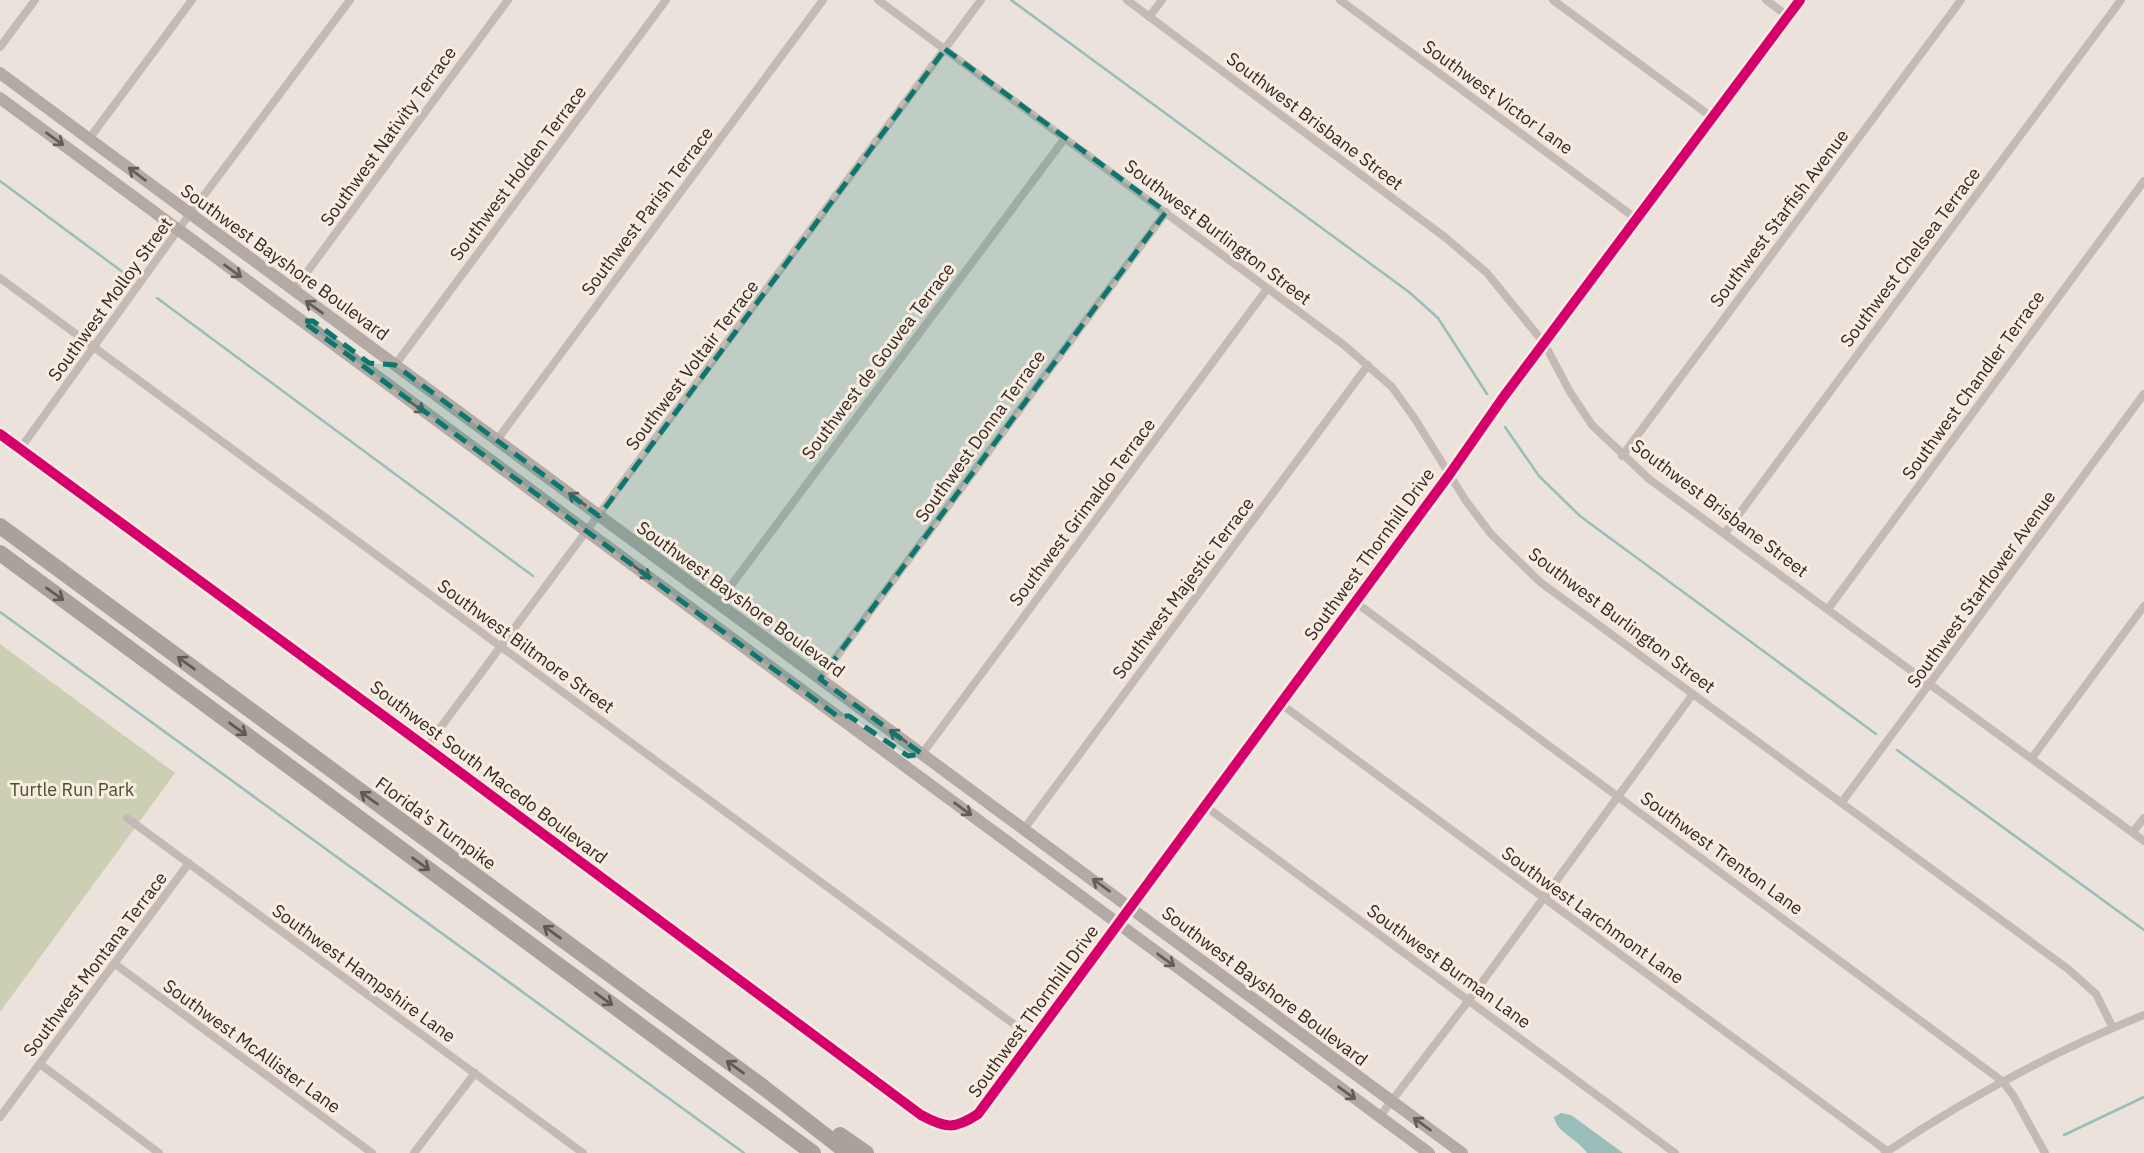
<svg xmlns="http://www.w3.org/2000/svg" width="2144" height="1153" font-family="'IBM Plex Sans',sans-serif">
  <rect width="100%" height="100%" fill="#ebe3db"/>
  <polygon fill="#cdcfb5" points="0,644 175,773 0,1012"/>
  <path fill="#98beb9" d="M1561,1113l10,2 52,38h-36c-8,-13 -31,-21 -33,-36z"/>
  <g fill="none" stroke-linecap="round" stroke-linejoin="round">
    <g stroke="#98beb9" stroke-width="2.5">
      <polyline points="1011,0 1409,292 1438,318 1487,394"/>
      <polyline points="0,181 128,276"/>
      <polyline points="157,298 533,576"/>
      <polyline points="1505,427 1539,476 1580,516 1876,734"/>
      <polyline points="0,612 744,1153"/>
      <polyline points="1897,750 2144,930"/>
      <polyline points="2064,1135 2144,1097"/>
    </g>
    <g stroke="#c3bab5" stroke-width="8">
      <polyline points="878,0 1344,345 1392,387 1415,419 1466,501 1491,534 1540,582 2068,969 2096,994 2113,1028"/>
      <polyline points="1127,0 1446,238 1487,273 1544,343 1570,392 1592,425 1649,479 2144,841"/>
      <polyline points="1340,0 1638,220"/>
      <polyline points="1553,0 1713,118"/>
      <polyline points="1766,0 1788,16"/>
      <polyline points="1149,17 1162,0"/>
      <polyline points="0,47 35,0"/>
      <polyline points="89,139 192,0"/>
      <polyline points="0,278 1034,1039"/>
      <polyline points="293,291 508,0"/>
      <polyline points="395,365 666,0"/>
      <path d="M0,434l426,313 495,368c24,13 33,15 57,-1l140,-190"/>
      <polyline points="497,440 823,0"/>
      <polyline points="20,449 178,230 350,0"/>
      <polyline points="1622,456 1961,0"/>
      <polyline points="1725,533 2121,0"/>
      <polyline points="1355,602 2002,1081 2013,1095 2045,1153"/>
      <polyline points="718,603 1065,138"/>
      <polyline points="1828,609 2144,181"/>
      <polyline points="820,679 1166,212"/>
      <polyline points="1281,704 1887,1151"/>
      <polyline points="426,747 981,0"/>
      <polyline points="922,754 1267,289"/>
      <polyline points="2032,758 2144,606"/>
      <polyline points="1842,802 2144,394"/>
      <polyline points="1205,806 1675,1153"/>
      <polyline points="127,818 583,1153"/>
      <polyline points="1024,829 1368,365"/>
      <polyline points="2133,832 2144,818"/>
      <polyline points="115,964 372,1153"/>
      <polyline points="40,1064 159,1153"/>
      <polyline points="1380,1116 1469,1000 1693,694"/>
      <polyline points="0,1117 189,863"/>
      <polyline points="414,1153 475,1073"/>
      <path d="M1885,1153c81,-55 168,-101 259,-138"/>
    </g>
    <polyline stroke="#c3bab5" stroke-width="10" points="1118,924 1449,475 1502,399 1800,0"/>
    <g stroke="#b3aaa5" stroke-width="12">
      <polyline points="0,73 1462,1153"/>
      <polyline points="0,98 1429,1153"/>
    </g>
    <g stroke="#a9a29c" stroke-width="16">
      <polyline points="0,526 763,1087 848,1153"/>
      <polyline points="0,553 813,1153"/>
      <polyline points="840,1135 866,1153"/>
    </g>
    <g stroke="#f9ece1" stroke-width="15">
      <path id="cycleway" d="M0,434l426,313 495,368c24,13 33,15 57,-1l471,-639 53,-76 298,-399"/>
    </g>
    <use href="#cycleway" stroke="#d6006c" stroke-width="10"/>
  </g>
  <defs><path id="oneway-shaft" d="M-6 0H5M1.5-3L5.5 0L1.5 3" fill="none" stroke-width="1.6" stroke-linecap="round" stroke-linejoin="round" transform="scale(1.75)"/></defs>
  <g stroke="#665c58">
    <use href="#oneway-shaft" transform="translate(55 139) rotate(36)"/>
    <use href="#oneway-shaft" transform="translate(137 174) rotate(-143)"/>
    <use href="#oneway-shaft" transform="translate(233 271) rotate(36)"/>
    <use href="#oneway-shaft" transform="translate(314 307) rotate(-144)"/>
    <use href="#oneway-shaft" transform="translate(416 406) rotate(36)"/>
    <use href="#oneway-shaft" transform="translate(577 499) rotate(-144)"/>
    <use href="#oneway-shaft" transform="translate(642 572) rotate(37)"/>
    <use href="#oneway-shaft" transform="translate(898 736) rotate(-144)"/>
    <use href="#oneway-shaft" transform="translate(963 809) rotate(36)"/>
    <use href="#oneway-shaft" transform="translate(1101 885) rotate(-144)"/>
    <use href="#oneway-shaft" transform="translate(1166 960) rotate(36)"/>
    <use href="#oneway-shaft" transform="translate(1347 1093) rotate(36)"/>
    <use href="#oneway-shaft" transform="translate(1422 1124) rotate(-144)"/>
  </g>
  <g stroke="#625954">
    <use href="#oneway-shaft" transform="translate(55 594) rotate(36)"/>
    <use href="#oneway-shaft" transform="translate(186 663) rotate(-144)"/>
    <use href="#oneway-shaft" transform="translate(238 729) rotate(36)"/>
    <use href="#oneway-shaft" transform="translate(369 798) rotate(-144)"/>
    <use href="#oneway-shaft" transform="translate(421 864) rotate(36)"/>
    <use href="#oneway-shaft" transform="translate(552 932) rotate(-144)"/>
    <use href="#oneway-shaft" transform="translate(604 999) rotate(36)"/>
    <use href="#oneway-shaft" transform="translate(735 1067) rotate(-144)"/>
  </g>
  <path fill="#0f766e" fill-opacity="0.2" stroke="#0f766e" stroke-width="5" stroke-dasharray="14 9" stroke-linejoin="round" d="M945,49l221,163 -346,467 102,75 -14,2 -59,-40h-12l-535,-395h11l56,42 26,2 204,151z"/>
  <g text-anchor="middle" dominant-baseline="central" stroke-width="6" stroke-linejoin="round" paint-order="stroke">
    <g font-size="18" fill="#332824" stroke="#f9ece1">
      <text transform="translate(1498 97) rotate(36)">Southwest Victor Lane</text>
      <text transform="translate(1315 121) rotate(37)">Southwest Brisbane Street</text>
      <text transform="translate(388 136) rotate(-54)">Southwest Nativity Terrace</text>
      <text transform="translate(518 173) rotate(-53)">Southwest Holden Terrace</text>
      <text transform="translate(647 211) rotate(-53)">Southwest Parish Terrace</text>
      <text transform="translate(1779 218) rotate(-53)">Southwest Starfish Avenue</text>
      <text transform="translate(1218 232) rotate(37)">Southwest Burlington Street</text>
      <text transform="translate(1910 257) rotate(-53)">Southwest Chelsea Terrace</text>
      <text transform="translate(285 262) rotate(36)">Southwest Bayshore Boulevard</text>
      <text transform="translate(110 299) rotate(-54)">Southwest Molloy Street</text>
      <text transform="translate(878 361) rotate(-53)">Southwest de Gouvea Terrace</text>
      <text transform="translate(692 365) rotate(-53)">Southwest Voltair Terrace</text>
      <text transform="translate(1973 385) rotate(-54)">Southwest Chandler Terrace</text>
      <text transform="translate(980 436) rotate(-54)">Southwest Donna Terrace</text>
      <text transform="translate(1720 508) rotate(37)">Southwest Brisbane Street</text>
      <text transform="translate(1082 512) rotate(-53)">Southwest Grimaldo Terrace</text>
      <text transform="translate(1369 554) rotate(-54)">Southwest Thornhill Drive</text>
      <text transform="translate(1183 588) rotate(-53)">Southwest Majestic Terrace</text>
      <text transform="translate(1981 589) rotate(-54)">Southwest Starflower Avenue</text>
      <text transform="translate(741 599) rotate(36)">Southwest Bayshore Boulevard</text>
      <text transform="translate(1622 620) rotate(37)">Southwest Burlington Street</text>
      <text transform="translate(526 646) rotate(36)">Southwest Biltmore Street</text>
      <text transform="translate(489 772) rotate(37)">Southwest South Macedo Boulevard</text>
      <text transform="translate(436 823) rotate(36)">Florida's Turnpike</text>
      <text transform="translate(1722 853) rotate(36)">Southwest Trenton Lane</text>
      <text transform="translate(1593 915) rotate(36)">Southwest Larchmont Lane</text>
      <text transform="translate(95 964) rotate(-53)">Southwest Montana Terrace</text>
      <text transform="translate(1449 966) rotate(36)">Southwest Burman Lane</text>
      <text transform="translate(364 973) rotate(36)">Southwest Hampshire Lane</text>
      <text transform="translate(1265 986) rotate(37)">Southwest Bayshore Boulevard</text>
      <text transform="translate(1033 1011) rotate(-54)">Southwest Thornhill Drive</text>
      <text transform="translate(252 1046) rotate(36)">Southwest McAllister Lane</text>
    </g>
    <g font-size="18" fill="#455128" stroke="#f9ece1">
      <text x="72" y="789">Turtle Run Park</text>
    </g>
  </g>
</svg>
